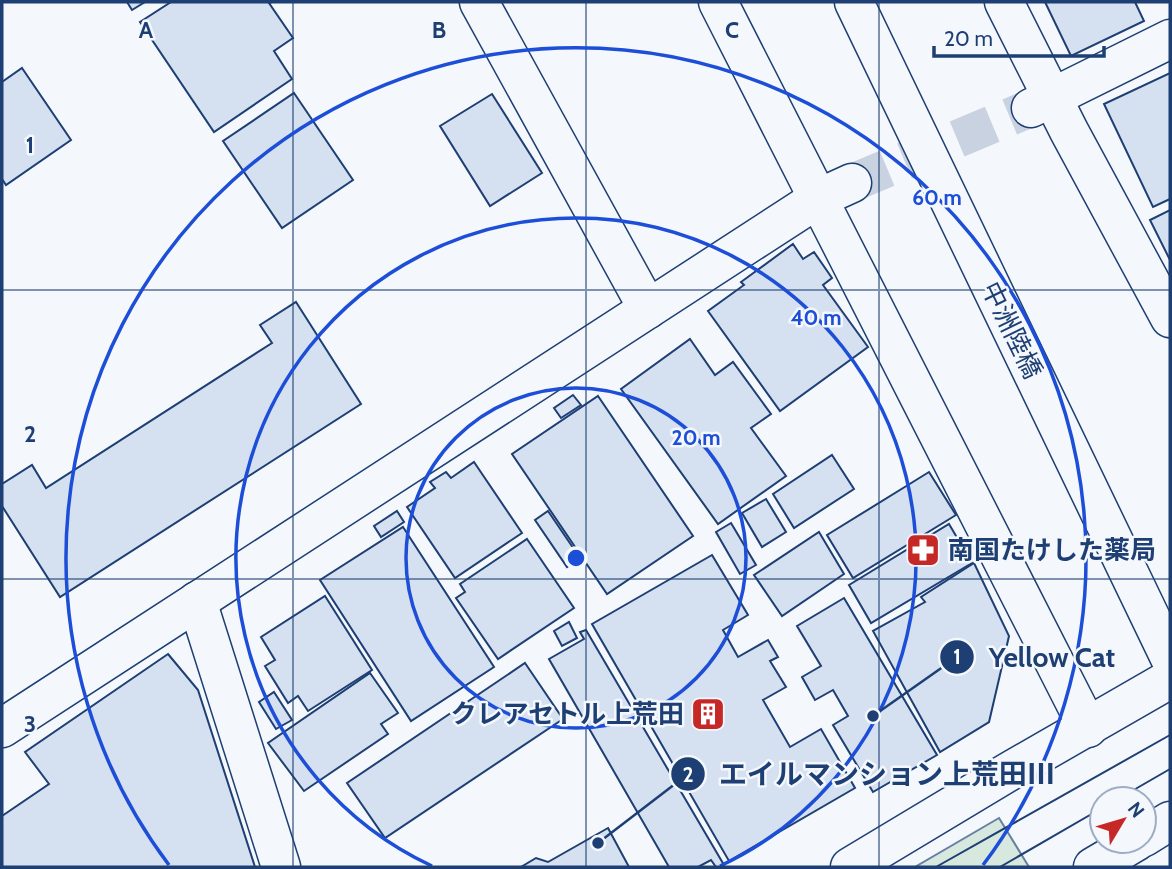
<svg xmlns="http://www.w3.org/2000/svg" width="1172" height="869" font-family="Cabin,'Noto Sans JP',sans-serif">
  <rect width="100%" height="100%" fill="#f4f7fb"/>
  <polygon fill="#d7e8df" stroke="#687fa3" stroke-width="2" points="999,818 1029,867 915,867"/>
  <g fill="#d5e0f0" stroke="#1d3f73" stroke-width="2">
    <polygon points="127,2 145,2 132,10"/>
    <polygon points="171,2 272,2 269,3 293,38 274,51 292,79 214,132 140,22"/>
    <polygon points="1045,2 1135,2 1144,21 1071,56"/>
    <polygon points="22,68 71,140 6,185 2,179 2,82"/>
    <polygon points="1170,73 1170,199 1153,207 1104,104"/>
    <polygon points="294,93 353,180 282,228 223,141"/>
    <polygon points="492,94 542,173 490,206 440,126"/>
    <polygon points="1170,210 1170,260 1150,220"/>
    <polygon points="793,244 803,259 814,252 832,278 823,285 868,347 780,411 708,311 744,285 741,282"/>
    <polygon points="296,302 361,404 60,597 2,506 2,484 32,465 46,488 272,343 260,325"/>
    <polygon points="690,339 715,375 733,362 771,414 751,428 786,476 718,524 621,389"/>
    <polygon points="573,395 581,405 561,418 554,408"/>
    <polygon points="598,396 693,536 607,594 512,454"/>
    <polygon points="832,455 854,489 794,528 773,494"/>
    <polygon points="474,462 522,533 455,578 407,507 435,488 430,482 446,472 451,478"/>
    <polygon points="929,472 956,515 853,578 827,535"/>
    <polygon points="766,499 786,532 762,547 742,513"/>
    <polygon points="397,511 404,522 381,537 374,526"/>
    <polygon points="548,511 580,558 567,567 535,520"/>
    <polygon points="731,523 756,565 740,574 716,532"/>
    <polygon points="949,524 972,563 871,623 849,585"/>
    <polygon points="403,527 494,667 411,721 320,580"/>
    <polygon points="819,532 844,574 782,616 754,575"/>
    <polygon points="527,539 574,608 498,659 456,598 465,592 460,584"/>
    <polygon points="712,555 748,615 723,630 738,657 768,640 778,657 770,661 786,687 763,700 790,747 821,729 855,788 729,861 592,624"/>
    <polygon points="974,563 1009,636 989,722 940,752 873,631 925,602 921,597"/>
    <polygon points="325,596 372,670 308,711 298,696 288,703 265,666 275,660 261,637"/>
    <polygon points="844,598 937,755 873,792 833,725 848,716 833,690 815,700 802,677 821,666 797,626"/>
    <polygon points="569,622 577,638 562,646 554,631"/>
    <polygon points="586,630 724,865 721,867 716,867 711,860 698,867 669,867 549,659 584,639 580,632"/>
    <polygon points="168,654 198,690 255,867 2,867 2,816 49,784 25,752"/>
    <polygon points="525,663 563,719 385,838 347,783"/>
    <polygon points="370,673 398,713 381,724 388,734 304,791 268,743"/>
    <polygon points="274,692 292,720 276,729 259,702"/>
    <polygon points="608,828 629,867 521,867 536,858 548,862"/>
  </g>
  <g fill="none" stroke-linecap="round" stroke-linejoin="round">
    <polyline stroke="#c9d2e0" stroke-width="38" stroke-dasharray="38 19" stroke-linecap="butt" points="852,183 1031,108"/>
    <g stroke="#1d3f73" stroke-width="41">
      <g id="minor">
        <polyline points="479,2 648,309"/>
        <polyline points="718,2 1088,728"/>
        <polyline points="1004,2 1069,131 1170,318"/>
        <polyline points="1031,108 1170,39"/>
        <polyline points="197,601 281,867"/>
        <polyline points="2,728 819,198 852,183"/>
        <polyline points="1144,837 1170,821"/>
        <polyline points="850,867 1010,771 1170,679"/>
        <polyline points="1093,867 1137,841"/>
      </g>
    </g>
    <g stroke="#1d3f73" stroke-width="41">
      <polyline id="major" points="854,2 1170,658"/>
    </g>
    <use href="#minor" stroke="#f4f7fb" stroke-width="38"/>
    <use href="#major" stroke="#f4f7fb" stroke-width="38"/>
    <g stroke="#1d3f73" stroke-width="2">
      <polyline points="1118,799 1170,769"/>
      <polyline points="936,867 1170,735"/>
      <polyline points="1000,867 1102,808"/>
    </g>
  </g>
  <path fill="none" stroke="#1d3f73" stroke-width="2" stroke-opacity="0.55" d="M293,2v865M586,2v865M879,2v865M2,290h1168M2,579h1168"/>
  <g fill="none" stroke="#1d4ed8" stroke-width="3.5">
    <circle cx="576" cy="558" r="170"/>
    <path d="M432 866A340 340 0 1 1 720 866"/>
    <path d="M169 865A510 510 0 1 1 983 865"/>
  </g>
  <defs>
    <g id="pharmacy-square" transform="scale(1.75)"><rect x="-9" y="-9" width="18" height="18" rx="4" fill="#c62828" stroke="#f4f7fb"/><path d="M-2-6h4v4h4v4h-4v4h-4v-4h-4v-4h4Z" fill="#fff"/></g>
    <g id="building-square" transform="scale(1.75)"><rect x="-9" y="-9" width="18" height="18" rx="4" fill="#c62828" stroke="#f4f7fb"/><path d="M-4-6H4V6H1V3H-1V6H-4ZM-2.5-4.3h1.7v1.8h-1.7ZM.8-4.3h1.7v1.8H.8ZM-2.5-1h1.7V.8h-1.7ZM.8-1h1.7V.8H.8Z" fill="#fff"/></g>
  </defs>
  <g fill-rule="evenodd">
    <use href="#pharmacy-square" x="923" y="550"/>
    <use href="#building-square" x="708" y="714"/>
  </g>
  <g text-anchor="middle" dominant-baseline="central" stroke-width="5" stroke-linejoin="round" paint-order="stroke">
    <g font-size="26" fill="#1d3f73" stroke="#f4f7fb">
      <text transform="translate(1012 330) rotate(64)">中洲陸橋</text>
    </g>
    <g font-size="26" font-weight="bold" fill="#1d3f73" stroke="#f4f7fb" text-anchor="start">
      <text x="948" y="550">南国たけした薬局</text>
      <text x="684" y="714" text-anchor="end">クレアセトル上荒田</text>
    </g>
  </g>
  <g font-size="23" text-anchor="middle" font-weight="bold" fill="#1d3f73" stroke="#f4f7fb" stroke-width="5" stroke-linejoin="round" paint-order="stroke">
    <text x="146" y="38">A</text>
    <text x="439" y="38">B</text>
    <text x="732" y="38">C</text>
    <text x="30" y="153">1</text>
    <text x="30" y="442">2</text>
    <text x="30" y="732">3</text>
  </g>
  <circle cx="576" cy="558" r="10" fill="#1d4ed8" stroke="#f4f7fb" stroke-width="3.5"/>
  <g font-size="21" text-anchor="middle" font-weight="bold" fill="#1d4ed8" stroke="#f4f7fb" stroke-width="5" stroke-linejoin="round" paint-order="stroke">
    <text x="937" y="205">60 m</text>
    <text x="816" y="325">40 m</text>
    <text x="696" y="445">20 m</text>
  </g>
  <path fill="none" stroke="#1d3f73" stroke-width="2.5" d="M873 716L957 657M598 843L688 774"/>
  <g fill="#1d3f73" stroke="#f4f7fb" stroke-width="2.5">
    <circle cx="873" cy="716" r="7"/>
    <circle cx="598" cy="843" r="7"/>
    <circle cx="957" cy="657" r="18"/>
    <circle cx="688" cy="774" r="18"/>
  </g>
  <g font-size="21" text-anchor="middle" font-weight="bold" fill="#fff">
    <text x="957" y="664">1</text>
    <text x="688" y="782">2</text>
  </g>
  <g font-size="28" text-anchor="middle" font-weight="bold" fill="#1d3f73" stroke="#f4f7fb" stroke-width="5" stroke-linejoin="round" paint-order="stroke">
    <text x="1052" y="667">Yellow Cat</text>
    <text x="887" y="784">エイルマンション上荒田Ⅲ</text>
  </g>
  <rect width="1172" height="869" fill="none" stroke="#1d3f73" stroke-width="7"/>
  <g transform="translate(1123 820) rotate(52)"><circle r="33" fill="#f4f7fb" stroke="#9eadc5" stroke-width="2"/>
  <path d="M0-5L12 26L0 18L-12 26Z" fill="#c62828"/>
  <text y="-10" font-size="19" font-weight="bold" text-anchor="middle" fill="#1d3f73">N</text>
  </g>
  <path d="M934 46v10h170v-10" fill="none" stroke="#1d3f73" stroke-width="3.5"/>
  <text x="944" y="46" font-size="21" fill="#1d3f73" stroke="#f4f7fb" stroke-width="5" paint-order="stroke">20 m</text>
</svg>
